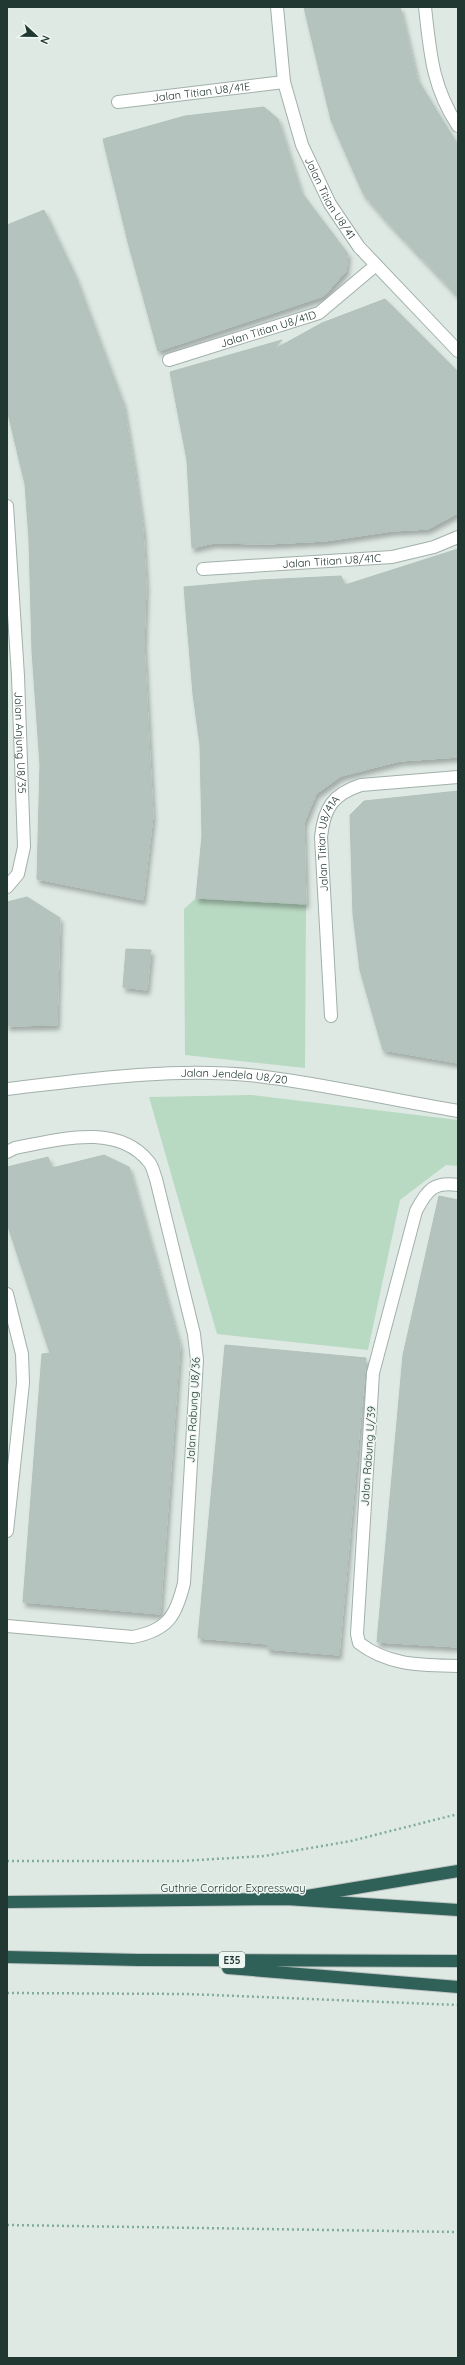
<svg xmlns="http://www.w3.org/2000/svg" width="465" height="2365" font-family="Quicksand,sans-serif">
  <defs>
    <filter id="shadow"><feDropShadow dx="2.5" dy="4.5" stdDeviation="2" flood-color="#0004"/></filter>
  </defs>
  <rect width="100%" height="100%" fill="#dee9e4"/>
  <g fill="#b8d9c2">
    <polygon points="196,898 306,904 305,1068 185,1055 184,909"/>
    <polygon points="251,1095 458,1120 458,1166 446,1165 400,1200 368,1350 217,1334 149,1097"/>
  </g>
  <g fill="#b4c3bd" stroke="#b1c2bb" filter="url(#shadow)">
    <polygon points="304,7 400,7 417,79 458,145 458,296 386,220 363,193 331,120"/>
    <polygon points="264,107 278,119 301,192 348,254 346,271 324,296 158,351 128,242 103,139 185,116"/>
    <polygon points="44,210 75,275 123,403 134,467 143,530 146,586 144,644 153,816 143,900 37,879 40,765 32,651 29,539 25,484 7,409 7,225"/>
    <polygon points="385,299 458,372 458,513 428,529 392,531 325,541 267,544 214,543 192,548 187,460 170,372 282,340 273,350 322,323"/>
    <polygon points="458,549 458,757 400,761 341,776 316,794 304,823 306,904 196,898 202,836 200,745 193,694 184,587 261,580 341,576 345,585"/>
    <polygon points="458,791 458,1063 383,1050 360,970 353,914 350,815 364,801"/>
    <polygon points="27,897 60,918 57,1025 7,1026 7,902"/>
    <polygon points="126,949 151,950 147,990 123,987"/>
    <polygon points="104,1155 129,1167 180,1346 160,1614 23,1602 42,1354 50,1353 7,1223 7,1167 48,1157 52,1168"/>
    <polygon points="439,1196 458,1200 458,1647 377,1642 403,1355"/>
    <polygon points="225,1345 366,1358 339,1655 267,1649 268,1644 198,1638"/>
  </g>
  <g fill="none" stroke-linecap="round" stroke-linejoin="round">
    <g stroke="#a2b0ab" stroke-width="14">
      <g id="minor">
        <path id="s1" d="M277,7l7,75 18,63 28,59 29,43 99,104"/>
        <path d="M425,7c5,45 7,80 33,119"/>
        <path id="s2" d="M118,102l166,-20"/>
        <path id="s3" d="M169,360l150,-47 57,-48"/>
        <path id="s4" d="M7,506l11,170 6,171 -6,27 -11,13"/>
        <path id="s5" d="M203,569l189,-12 42,-10 24,-10"/>
        <path id="s6" d="M331,1016l-10,-179c3,-29 12,-43 40,-52l97,-8"/>
        <path d="M7,1152l8,-4c43,-8 102,-26 134,14 4,5 5,12 7,17l38,155 3,26 -13,223c-8,33 -16,47 -51,54l-126,-11"/>
        <path d="M458,1185c-24,-4 -31,5 -42,26l-43,162 -16,261 2,9c30,23 63,22 99,23"/>
        <polyline points="7,1294 22,1354 23,1383 7,1531"/>
      </g>
    </g>
    <g stroke="#a2b0ab" stroke-width="14">
      <g id="tertiary">
        <path id="s7" d="M7,1089c83,-10 168,-22 251,-13 67,8 133,24 200,35"/>
      </g>
    </g>
    <g stroke="#bcc3c2" stroke-width="14">
      <g id="motorway">
        <polyline points="307,1896 458,1871"/>
        <polyline points="7,1902 286,1899 458,1910"/>
        <polyline points="7,1957 138,1960 458,1961"/>
        <polyline points="228,1968 458,1987"/>
      </g>
    </g>
    <g stroke="#81ab9f" stroke-width="2.5" stroke-dasharray="2 3" stroke-linecap="butt">
      <polyline points="7,1861 182,1861 264,1856 351,1841 458,1814"/>
      <polyline points="7,1993 188,1994 458,2005"/>
      <polyline points="7,2225 458,2232"/>
    </g>
    <use href="#minor" stroke="#fff" stroke-width="12"/>
    <use href="#tertiary" stroke="#fff" stroke-width="12"/>
    <use href="#motorway" stroke="#2f6159" stroke-width="12"/>
  </g>
  <g text-anchor="middle" dominant-baseline="central" stroke-width="3" stroke-linejoin="round" paint-order="stroke">
    <rect fill="#eef6f2" stroke="#5e706c" stroke-width="1" x="219" y="1952" width="26" height="16" rx="3"/>
    <g font-size="10" font-weight="bold" fill="#213732">
      <text x="232" y="1960">E35</text>
    </g>
    <g font-size="11" fill="#213732" stroke="#eef6f2">
      <text stroke="none"><textPath href="#s2" startOffset="84">Jalan Titian U8/41E</textPath></text>
      <text stroke="none"><textPath href="#s1" startOffset="201">Jalan Titian U8/41</textPath></text>
      <text stroke="none"><textPath href="#s3" startOffset="104">Jalan Titian U8/41D</textPath></text>
      <text stroke="none"><textPath href="#s5" startOffset="129">Jalan Titian U8/41C</textPath></text>
      <text stroke="none"><textPath href="#s4" startOffset="237">Jalan Anjung U8/35</textPath></text>
      <text stroke="none"><textPath href="#s6" startOffset="174">Jalan Titian U8/41A</textPath></text>
      <text stroke="none"><textPath href="#s7" startOffset="228">Jalan Jendela U8/20</textPath></text>
      <text transform="translate(193 1410) rotate(-87)">Jalan Rabung U8/36</text>
      <text transform="translate(368 1456) rotate(-86)">Jalan Rabung U/39</text>
      <text x="233" y="1888">Guthrie Corridor Expressway</text>
    </g>
  </g>
  <rect width="465" height="2365" fill="none" stroke="#213732" stroke-width="16"/>
  <g transform="translate(36 36) rotate(112)" stroke="#eef6f2" stroke-width="3" paint-order="stroke">
  <path d="M0-3L7 15L0 10L-7 15Z" fill="#213732"/>
  <text y="-6" font-size="11" font-weight="bold" text-anchor="middle" fill="#213732">N</text>
  </g>
</svg>
